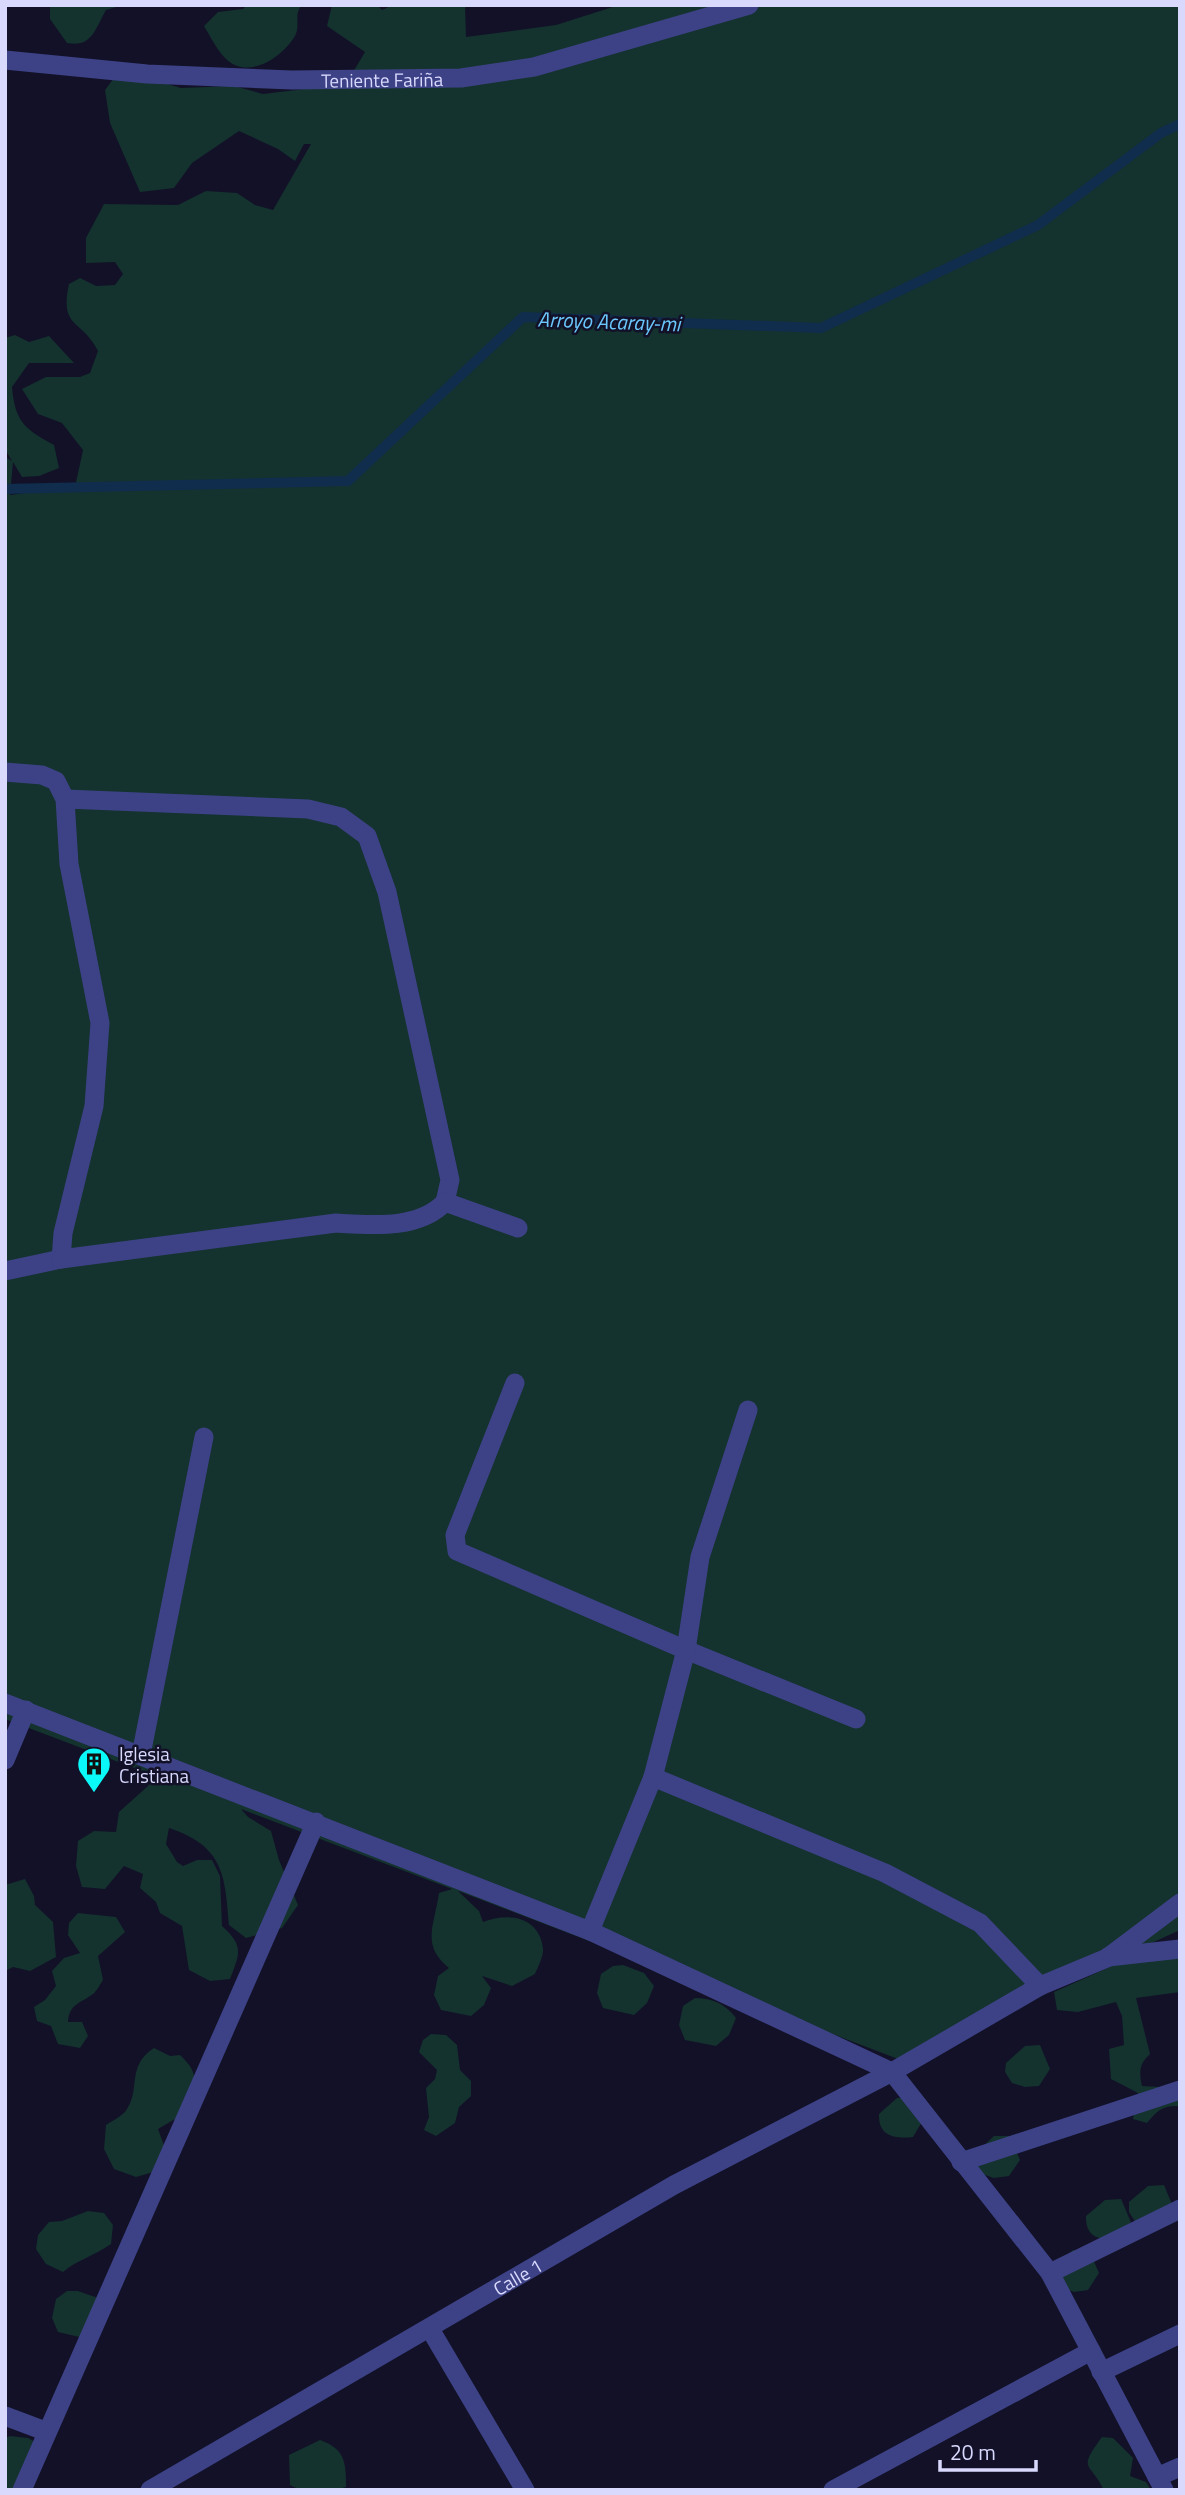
<svg xmlns="http://www.w3.org/2000/svg" width="1185" height="2495" font-family="'Titillium Web',sans-serif">
  <rect width="100%" height="100%" fill="#121128"/>
  <g fill="#14322e">
    <path d="M50,5h73l-17,5c-11,19 -14,38 -39,33l-17,-24z"/>
    <path d="M247,5h55c-9,10 -1,20 -7,31 -13,22 -48,45 -70,22 -8,-8 -15,-22 -21,-32l14,-14 25,-3z"/>
    <path d="M332,5h45l5,5 11,-5h72l1,32 90,-12 63,-20h561v1925l-282,129 -440,-168 21,20 4,11c25,-10 56,-6 60,26 1,8 -5,19 -8,26l-23,12 -30,-10 9,12 -7,17 -13,11 -30,-6 -7,-15 4,-19 11,-8c-28,-23 -15,-41 -10,-75l13,-4 -211,-80 7,8 23,14 8,29 19,45 -16,23 -36,10 -17,-13c-4,-51 -6,-79 -60,-97l-3,16 11,18 6,4 14,-6h15l8,16 2,50c22,20 18,27 8,53l-20,2 -21,-11 -7,-44 -22,-13 -4,-11 -16,-14 3,-14 -19,-8 -19,23 -23,-2 -6,-21 2,-25 16,-10 22,1 3,-20 39,-35 -153,-58v-1262l7,4 -7,-12v-111l10,-3 14,7 20,-6 25,27h-45l-17,24c3,34 12,42 42,58l5,23 -20,8 -17,1 -9,-15 -3,33 65,-8 8,-37 -21,-27 -24,-9 -16,-25 24,-12h34l10,-4 8,-22c-16,-32 -39,-22 -29,-67l11,-6 16,8 19,-1 8,-11 -8,-12 -29,1v-25l18,-34 74,1 28,-14 31,2 18,12 18,5 38,-66h-7l-9,17 -17,-12 -39,-18 -47,32 -18,25 -34,4 -30,-69 -5,-33 15,-20 61,18 53,-2 29,8 83,-10 19,-32 -38,-26z"/>
    <polygon points="25,1879 34,1896 35,1905 53,1922 56,1957 30,1971 13,1967 5,1971 5,1885"/>
    <path d="M78,1913l38,4 9,15 -27,24 5,24c-3,4 -6,11 -10,14 -12,9 -24,10 -25,28h14l6,14 -8,12 -22,-4 -7,-18 -14,-5 -3,-14 11,-7 11,-14 -4,-15 12,-13 16,-5 -12,-18 1,-12z"/>
    <path d="M1180,1955v37l-44,6 14,56c-11,10 -11,18 -8,32l38,2v18c-16,-1 -23,4 -33,17l-14,-4 5,-26 -27,-14 -2,-30 15,-4 -2,-29 -6,-14 -38,10 -21,-2 -3,-18 67,-30z"/>
    <polygon points="623,1965 644,1973 654,1986 647,2003 634,2015 603,2008 597,1993 601,1974 613,1966"/>
    <path d="M695,1998c18,0 30,6 41,20l-7,17 -13,11 -31,-6 -6,-15 4,-19z"/>
    <polygon points="431,2034 446,2035 457,2045 460,2070 471,2081 471,2096 459,2107 455,2123 436,2136 424,2130 429,2117 426,2088 435,2079 437,2070 419,2052 423,2040"/>
    <polygon points="1040,2045 1050,2069 1039,2086 1025,2087 1012,2083 1005,2072 1006,2063 1025,2046"/>
    <path d="M154,2048l16,8 10,-1c22,20 15,32 7,57l-29,17 8,22 -2,18 -28,8 -22,-8 -10,-20 2,-24c6,-4 14,-8 19,-13 17,-22 0,-45 29,-64z"/>
    <path d="M913,2097l10,23 -10,17c-19,2 -35,-1 -34,-23l18,-16z"/>
    <polygon points="994,2136 1010,2136 1020,2160 1009,2176 994,2178 982,2174 975,2163 976,2153"/>
    <polygon points="1164,2185 1174,2209 1136,2223 1129,2212 1129,2202 1148,2186"/>
    <path d="M1121,2199l10,23 -11,17c-19,2 -35,-1 -34,-23l19,-16z"/>
    <path d="M88,2211l16,2 9,12 -2,19c-15,11 -34,16 -48,28l-17,-8 -10,-15 2,-14 11,-13 13,-1z"/>
    <polygon points="1073,2250 1089,2250 1099,2273 1088,2290 1074,2292 1061,2287 1054,2267"/>
    <polygon points="67,2291 78,2291 98,2298 88,2339 58,2332 52,2318 56,2299"/>
    <polygon points="10,2436 28,2438 48,2449 32,2490 5,2490 5,2438"/>
    <path d="M1102,2437l11,1 20,20 -3,18 16,6 5,8h-47c-14,-29 -27,-19 -2,-53z"/>
    <path d="M320,2440c25,9 26,22 26,47 -15,5 -43,6 -56,-2l-1,-30z"/>
  </g>
  <g fill="none" stroke-linecap="round" stroke-linejoin="round">
    <polyline stroke="#102d4d" stroke-width="10" points="5,489 348,481 523,317 821,328 1038,225 1161,133 1180,124"/>
    <g stroke="#3d4286" stroke-width="19">
      <path id="s1" d="M5,60l142,14 145,6 169,-2 73,-11 215,-62"/>
      <polyline points="5,772 42,775 56,781 65,799 69,864 100,1023 94,1106 63,1233 61,1259 5,1271"/>
      <polyline points="65,799 308,809 341,817 367,836 387,892 450,1180 445,1202 518,1228"/>
      <path d="M61,1259l275,-36c35,2 83,7 109,-21"/>
      <polyline points="515,1383 455,1535 457,1551 686,1650 856,1719"/>
      <polyline points="5,1703 590,1931 892,2072 1050,2273 1164,2490"/>
      <polyline points="141,1755 204,1437"/>
      <polyline points="5,1760 26,1710"/>
      <polyline points="653,1777 885,1873 980,1923 1040,1986"/>
      <polyline points="590,1931 653,1777 686,1650 700,1557 748,1410"/>
      <polyline points="1108,1957 1180,1949"/>
      <polyline points="961,2162 1180,2090"/>
      <polyline points="1050,2273 1180,2209"/>
      <polyline points="430,2329 525,2490"/>
      <polyline points="1101,2372 1180,2334"/>
      <polyline points="5,2416 45,2431"/>
      <polyline points="1157,2477 1180,2467"/>
      <polyline points="22,2490 316,1822"/>
      <path id="s2" d="M150,2490l524,-305 218,-113 148,-86 67,-28 73,-55"/>
      <polyline points="833,2490 1091,2351"/>
    </g>
  </g>
  <defs>
    <g id="building-pin" transform="scale(1.75)"><path d="M0 17L-7.5 6A9.5 9.5 0 1 1 7.5 6Z" fill="#0bf8f8" stroke="#121128"/><path d="M-4-6H4V6H1V3H-1V6H-4ZM-2.5-4.3h1.7v1.8h-1.7ZM.8-4.3h1.7v1.8H.8ZM-2.5-1h1.7V.8h-1.7ZM.8-1h1.7V.8H.8Z" fill="#111"/></g>
  </defs>
  <g fill-rule="evenodd">
    <use href="#building-pin" x="94" y="1764"/>
  </g>
  <g text-anchor="middle" dominant-baseline="central" stroke-width="5" stroke-linejoin="round" paint-order="stroke">
    <g font-size="19" fill="#d9d9fe" stroke="#121128">
      <text stroke="none"><textPath href="#s1" startOffset="378">Teniente Fariña</textPath></text>
      <text stroke="none"><textPath href="#s2" startOffset="425">Calle 1</textPath></text>
    </g>
    <g font-size="19" fill="#d9d9fe" stroke="#121128" text-anchor="start">
      <text x="119" y="1753">Iglesia<tspan x="119" dy="22">Cristiana</tspan></text>
    </g>
    <g font-size="21" font-style="italic" fill="#6ac6fb" stroke="#121128">
      <text transform="translate(609 321) rotate(2)">Arroyo Acaray-mi</text>
    </g>
  </g>
  <rect width="1185" height="2495" fill="none" stroke="#d9d9fe" stroke-width="14"/>
  <path d="M940 2460v10h96v-10" fill="none" stroke="#d9d9fe" stroke-width="3.5"/>
  <text x="950" y="2460" font-size="21" fill="#d9d9fe" stroke="#121128" stroke-width="5" paint-order="stroke">20 m</text>
</svg>
